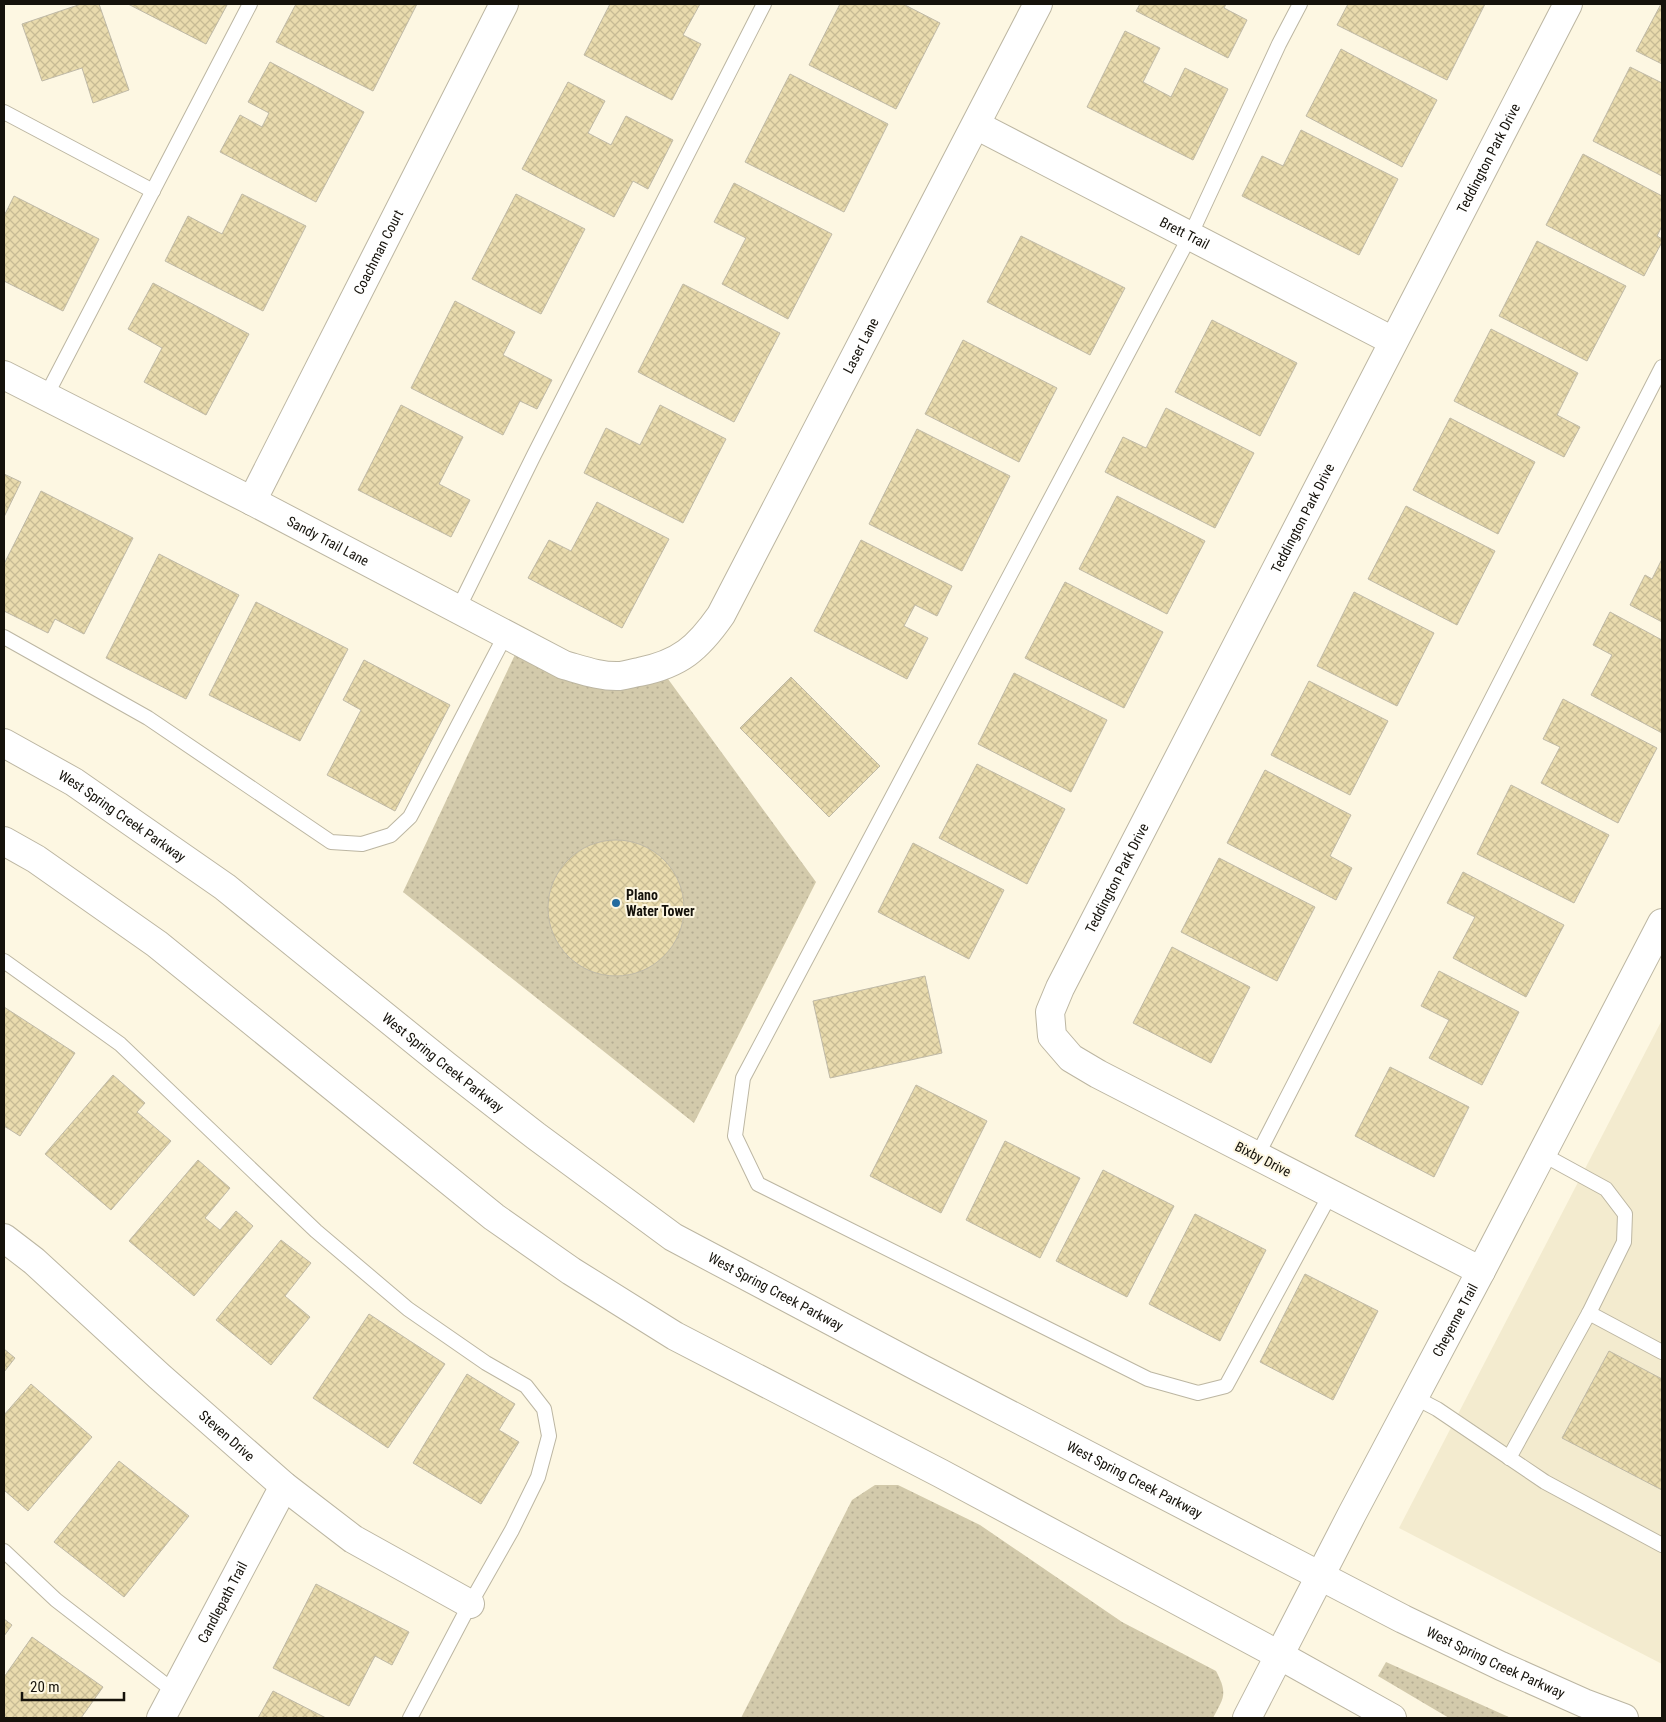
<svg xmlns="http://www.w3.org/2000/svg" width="1666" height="1722" font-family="'Roboto Condensed',sans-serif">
  <defs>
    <pattern id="grass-dots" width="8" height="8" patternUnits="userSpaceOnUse" patternTransform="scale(1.25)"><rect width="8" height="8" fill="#d3caab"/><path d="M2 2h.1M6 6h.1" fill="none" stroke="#b4ac92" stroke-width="1.8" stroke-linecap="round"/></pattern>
    <pattern id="building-cross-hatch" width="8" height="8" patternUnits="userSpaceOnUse" patternTransform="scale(1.25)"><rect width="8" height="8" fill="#e9dbad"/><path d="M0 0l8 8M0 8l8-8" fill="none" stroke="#c7bb94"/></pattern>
  </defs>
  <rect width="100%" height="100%" fill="#fdf7e2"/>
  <polygon fill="#f3ebcf" points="1662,1020 1662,1664 1399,1528"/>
  <g fill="url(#grass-dots)">
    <polygon points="521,642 564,665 660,668 816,882 694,1123 403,892"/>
    <path d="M875,1485h23l82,40 142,97 94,49c12,23 8,26 -3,47h-472l111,-218z"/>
    <polygon points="1386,1662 1511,1718 1449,1718 1378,1676"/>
  </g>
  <g fill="url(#building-cross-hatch)" stroke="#bfb9a6">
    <polygon points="81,4 99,4 129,90 93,103 82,68 42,81 22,24"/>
    <polygon points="128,4 224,4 227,5 206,44"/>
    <polygon points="296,4 417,4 373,91 276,42"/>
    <polygon points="610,4 700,4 683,35 701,44 672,100 584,55"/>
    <polygon points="840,4 903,4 940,23 896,109 809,65"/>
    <polygon points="1140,4 1226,4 1224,8 1247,20 1228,58 1136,11"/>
    <polygon points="1348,4 1485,4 1447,80 1337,25"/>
    <polygon points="1661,4 1662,4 1662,64 1636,51"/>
    <polygon points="1125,31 1160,48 1143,82 1171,97 1185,68 1228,89 1193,160 1087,107"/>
    <polygon points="1341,49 1437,100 1402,167 1306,116"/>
    <polygon points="270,62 364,112 316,202 220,152 240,115 262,127 269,113 248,102"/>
    <polygon points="1630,67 1662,83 1662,176 1593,141"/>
    <polygon points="790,74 888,124 844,212 745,162"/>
    <polygon points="568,82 605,101 588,133 611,145 626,116 673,140 648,189 633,181 614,217 522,169"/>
    <polygon points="1301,130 1398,179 1359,255 1242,196 1262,156 1283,166"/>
    <polygon points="1583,154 1662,196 1662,226 1657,236 1662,239 1662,242 1644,276 1546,225"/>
    <polygon points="734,183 832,234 788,319 722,284 746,238 714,222"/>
    <polygon points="242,194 306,226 263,311 165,261 188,216 222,234"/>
    <polygon points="516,194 585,229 541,314 472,279"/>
    <polygon points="14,196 99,239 63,311 4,281 4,216"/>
    <polygon points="1021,236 1125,288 1090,355 987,302"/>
    <polygon points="1537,241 1626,286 1587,361 1499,316"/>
    <polygon points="153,283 249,334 206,415 144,382 162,348 128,329"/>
    <polygon points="683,284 780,333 734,422 638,372"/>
    <polygon points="455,301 515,332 503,355 552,380 537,409 520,401 503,435 411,388"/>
    <polygon points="1212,320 1297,363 1260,436 1175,392"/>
    <polygon points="1491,329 1578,373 1557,415 1580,427 1564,457 1454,401"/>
    <polygon points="963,340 1057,388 1019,462 925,414"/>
    <polygon points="401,405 463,437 439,484 470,500 451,537 358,490"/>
    <polygon points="660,405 726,439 683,523 584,473 606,428 640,445"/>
    <polygon points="1166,408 1254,453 1215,528 1105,472 1123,437 1146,448"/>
    <polygon points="1450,418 1535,462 1498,534 1413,490"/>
    <polygon points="917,429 1010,476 962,571 869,524"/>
    <polygon points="4,474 21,482 4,517"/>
    <polygon points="41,491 133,538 84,634 55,619 48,633 4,611 4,564"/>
    <polygon points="1117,496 1205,541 1167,614 1079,569"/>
    <polygon points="597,502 669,539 622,628 528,578 549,540 571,551"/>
    <polygon points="1406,506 1495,551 1457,625 1368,579"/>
    <polygon points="861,540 952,586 937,616 915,605 904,626 928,638 907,679 814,631"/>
    <polygon points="159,554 239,595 186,699 106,658"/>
    <polygon points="1662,559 1662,622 1630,605 1645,575 1652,579"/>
    <polygon points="1065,582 1163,632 1124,708 1025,658"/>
    <polygon points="1354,592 1434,633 1397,706 1317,666"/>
    <polygon points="256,602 348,649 300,741 209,695"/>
    <polygon points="1610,612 1662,640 1662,733 1591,695 1612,655 1593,645"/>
    <polygon points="364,660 450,705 395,811 327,775 361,710 343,700"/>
    <polygon points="1014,673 1107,720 1071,792 978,744"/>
    <polygon points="791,677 880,766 829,817 740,728"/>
    <polygon points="1309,681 1388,721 1350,795 1271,755"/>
    <polygon points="1563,699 1657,748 1618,823 1541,783 1560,747 1543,739"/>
    <polygon points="977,764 1065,809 1027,884 939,838"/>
    <polygon points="1265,770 1351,815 1330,856 1352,868 1336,900 1227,843"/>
    <polygon points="1511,785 1609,835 1574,903 1477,854"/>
    <circle cx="616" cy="908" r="68"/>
    <polygon points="913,843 1004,890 969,959 878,912"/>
    <polygon points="1219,858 1315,907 1277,981 1181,932"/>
    <polygon points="1463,872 1564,925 1526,997 1453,958 1475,917 1447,903"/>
    <polygon points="1172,947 1250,987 1211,1063 1133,1023"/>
    <polygon points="1439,971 1519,1012 1482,1085 1429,1058 1449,1020 1421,1006"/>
    <polygon points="925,976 942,1053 830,1078 813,1001"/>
    <polygon points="4,1007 75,1053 20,1136 4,1126"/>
    <polygon points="1390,1067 1469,1107 1434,1177 1355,1136"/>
    <polygon points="113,1075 145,1103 137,1112 171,1141 111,1210 45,1154"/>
    <polygon points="916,1085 987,1121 941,1213 870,1176"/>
    <polygon points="1005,1141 1080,1178 1040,1258 966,1220"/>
    <polygon points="198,1160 230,1188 205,1218 220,1230 236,1211 253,1226 194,1296 129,1241"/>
    <polygon points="1103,1170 1174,1206 1127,1297 1056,1261"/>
    <polygon points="1195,1214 1266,1250 1220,1341 1149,1304"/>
    <polygon points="281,1240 311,1263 285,1296 310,1317 271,1365 216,1320"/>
    <polygon points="1305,1274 1378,1311 1333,1400 1260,1362"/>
    <polygon points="369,1314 445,1364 388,1448 313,1398"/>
    <polygon points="4,1349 15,1358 4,1372"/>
    <polygon points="1609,1351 1662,1379 1662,1490 1562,1438"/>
    <polygon points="467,1374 515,1404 499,1430 519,1442 481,1504 413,1463"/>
    <polygon points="31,1384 92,1437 28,1511 4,1490 4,1415"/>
    <polygon points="119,1461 189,1516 124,1597 54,1542"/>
    <polygon points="316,1584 409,1632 392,1665 375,1656 349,1706 273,1668"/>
    <polygon points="4,1619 12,1625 4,1636"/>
    <polygon points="32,1637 103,1687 81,1718 4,1718 4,1677"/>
    <polygon points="273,1691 326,1718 258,1718"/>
  </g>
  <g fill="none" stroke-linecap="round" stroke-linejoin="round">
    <g stroke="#bcb6a2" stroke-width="16">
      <g id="service">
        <polyline points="1300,4 1279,44 1190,236 743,1078 735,1136 758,1184 1148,1379 1198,1393 1226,1386 1331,1193"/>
        <polyline points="4,112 153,191"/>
        <polyline points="46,396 250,4"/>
        <polyline points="458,609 534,455 764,4"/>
        <polyline points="4,637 148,718 331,842 362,844 391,835 410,817 506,634"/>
        <polyline points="4,961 120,1044 316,1231 408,1309 486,1363 526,1386 544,1409 549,1436 538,1477 512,1530 470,1604 410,1718"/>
        <polyline points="1257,1156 1662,367"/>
        <polyline points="1589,1313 1662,1352"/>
        <polyline points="1414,1397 1437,1409 1545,1482 1662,1545"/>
        <polyline points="1509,1458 1589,1313 1624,1242 1625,1214 1606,1189 1542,1154"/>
        <polyline points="4,1551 56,1600 175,1692"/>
      </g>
    </g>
    <g stroke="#bcb6a2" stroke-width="30">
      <g id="minor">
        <path id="s1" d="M976,125l417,216"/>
        <path id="s2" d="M4,375l248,126 312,164c18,5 37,12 56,11 7,-1 13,-3 19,-4 41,-8 59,-24 82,-57l317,-611"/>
        <path id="s3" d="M252,501l252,-497"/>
        <path id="s4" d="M4,1238l30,23 125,115 125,110 69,53 117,65"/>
        <path id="s5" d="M1481,1271l-383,-197 -27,-16 -19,-22 -2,-24 10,-24 508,-984"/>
        <path id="s6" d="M161,1718l123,-232"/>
        <path id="s7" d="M1247,1718l105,-204 129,-243 181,-348"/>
      </g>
    </g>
    <g stroke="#bcb6a2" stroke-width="30">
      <g id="primary">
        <path id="s8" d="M4,743l70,39 151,105 220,178 91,71 137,101 247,131 483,251 98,47 83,37 40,15"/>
        <polyline points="4,841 36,859 157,944 494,1217 571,1271 675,1336 940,1473 1279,1655 1392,1718"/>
      </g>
    </g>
    <use href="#service" stroke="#fff" stroke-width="14"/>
    <use href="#minor" stroke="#fff" stroke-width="28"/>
    <use href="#primary" stroke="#fff" stroke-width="28"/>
  </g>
  <circle fill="#236b9f" stroke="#fdf7e2" stroke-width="2" cx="616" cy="903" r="5"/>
  <g text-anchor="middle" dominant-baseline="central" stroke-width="4" stroke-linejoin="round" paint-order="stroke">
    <g font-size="14" fill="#15120b" stroke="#fdf7e2">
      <text stroke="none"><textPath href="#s5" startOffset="1475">Teddington Park Drive</textPath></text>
      <text stroke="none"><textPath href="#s1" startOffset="235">Brett Trail</textPath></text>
      <text stroke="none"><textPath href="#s3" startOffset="279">Coachman Court</textPath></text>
      <text stroke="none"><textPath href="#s2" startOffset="1114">Laser Lane</textPath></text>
      <text stroke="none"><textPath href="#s5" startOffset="1070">Teddington Park Drive</textPath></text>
      <text stroke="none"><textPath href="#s2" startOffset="364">Sandy Trail Lane</textPath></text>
      <text stroke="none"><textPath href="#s8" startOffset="139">West Spring Creek Parkway</textPath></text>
      <text stroke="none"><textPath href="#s5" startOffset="665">Teddington Park Drive</textPath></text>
      <text stroke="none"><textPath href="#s8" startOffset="544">West Spring Creek Parkway</textPath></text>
      <text transform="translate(1263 1159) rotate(27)">Bixby Drive</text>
      <text stroke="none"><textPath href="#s8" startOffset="949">West Spring Creek Parkway</textPath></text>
      <text stroke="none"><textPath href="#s7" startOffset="449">Cheyenne Trail</textPath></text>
      <text stroke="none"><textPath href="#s4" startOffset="298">Steven Drive</textPath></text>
      <text stroke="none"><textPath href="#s8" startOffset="1354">West Spring Creek Parkway</textPath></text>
      <text stroke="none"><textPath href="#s6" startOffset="131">Candlepath Trail</textPath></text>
      <text stroke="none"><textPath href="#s8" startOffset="1759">West Spring Creek Parkway</textPath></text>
    </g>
    <g font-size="14" font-weight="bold" fill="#15120b" stroke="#fdf7e2" text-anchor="start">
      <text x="626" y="895">Plano<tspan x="626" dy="16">Water Tower</tspan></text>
    </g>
  </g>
  <rect width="1666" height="1722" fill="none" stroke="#15120b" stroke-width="10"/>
  <path d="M22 1692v8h102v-8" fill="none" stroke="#15120b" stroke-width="2.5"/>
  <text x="30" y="1692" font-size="15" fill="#15120b" stroke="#fdf7e2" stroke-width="4" paint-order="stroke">20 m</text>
</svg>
